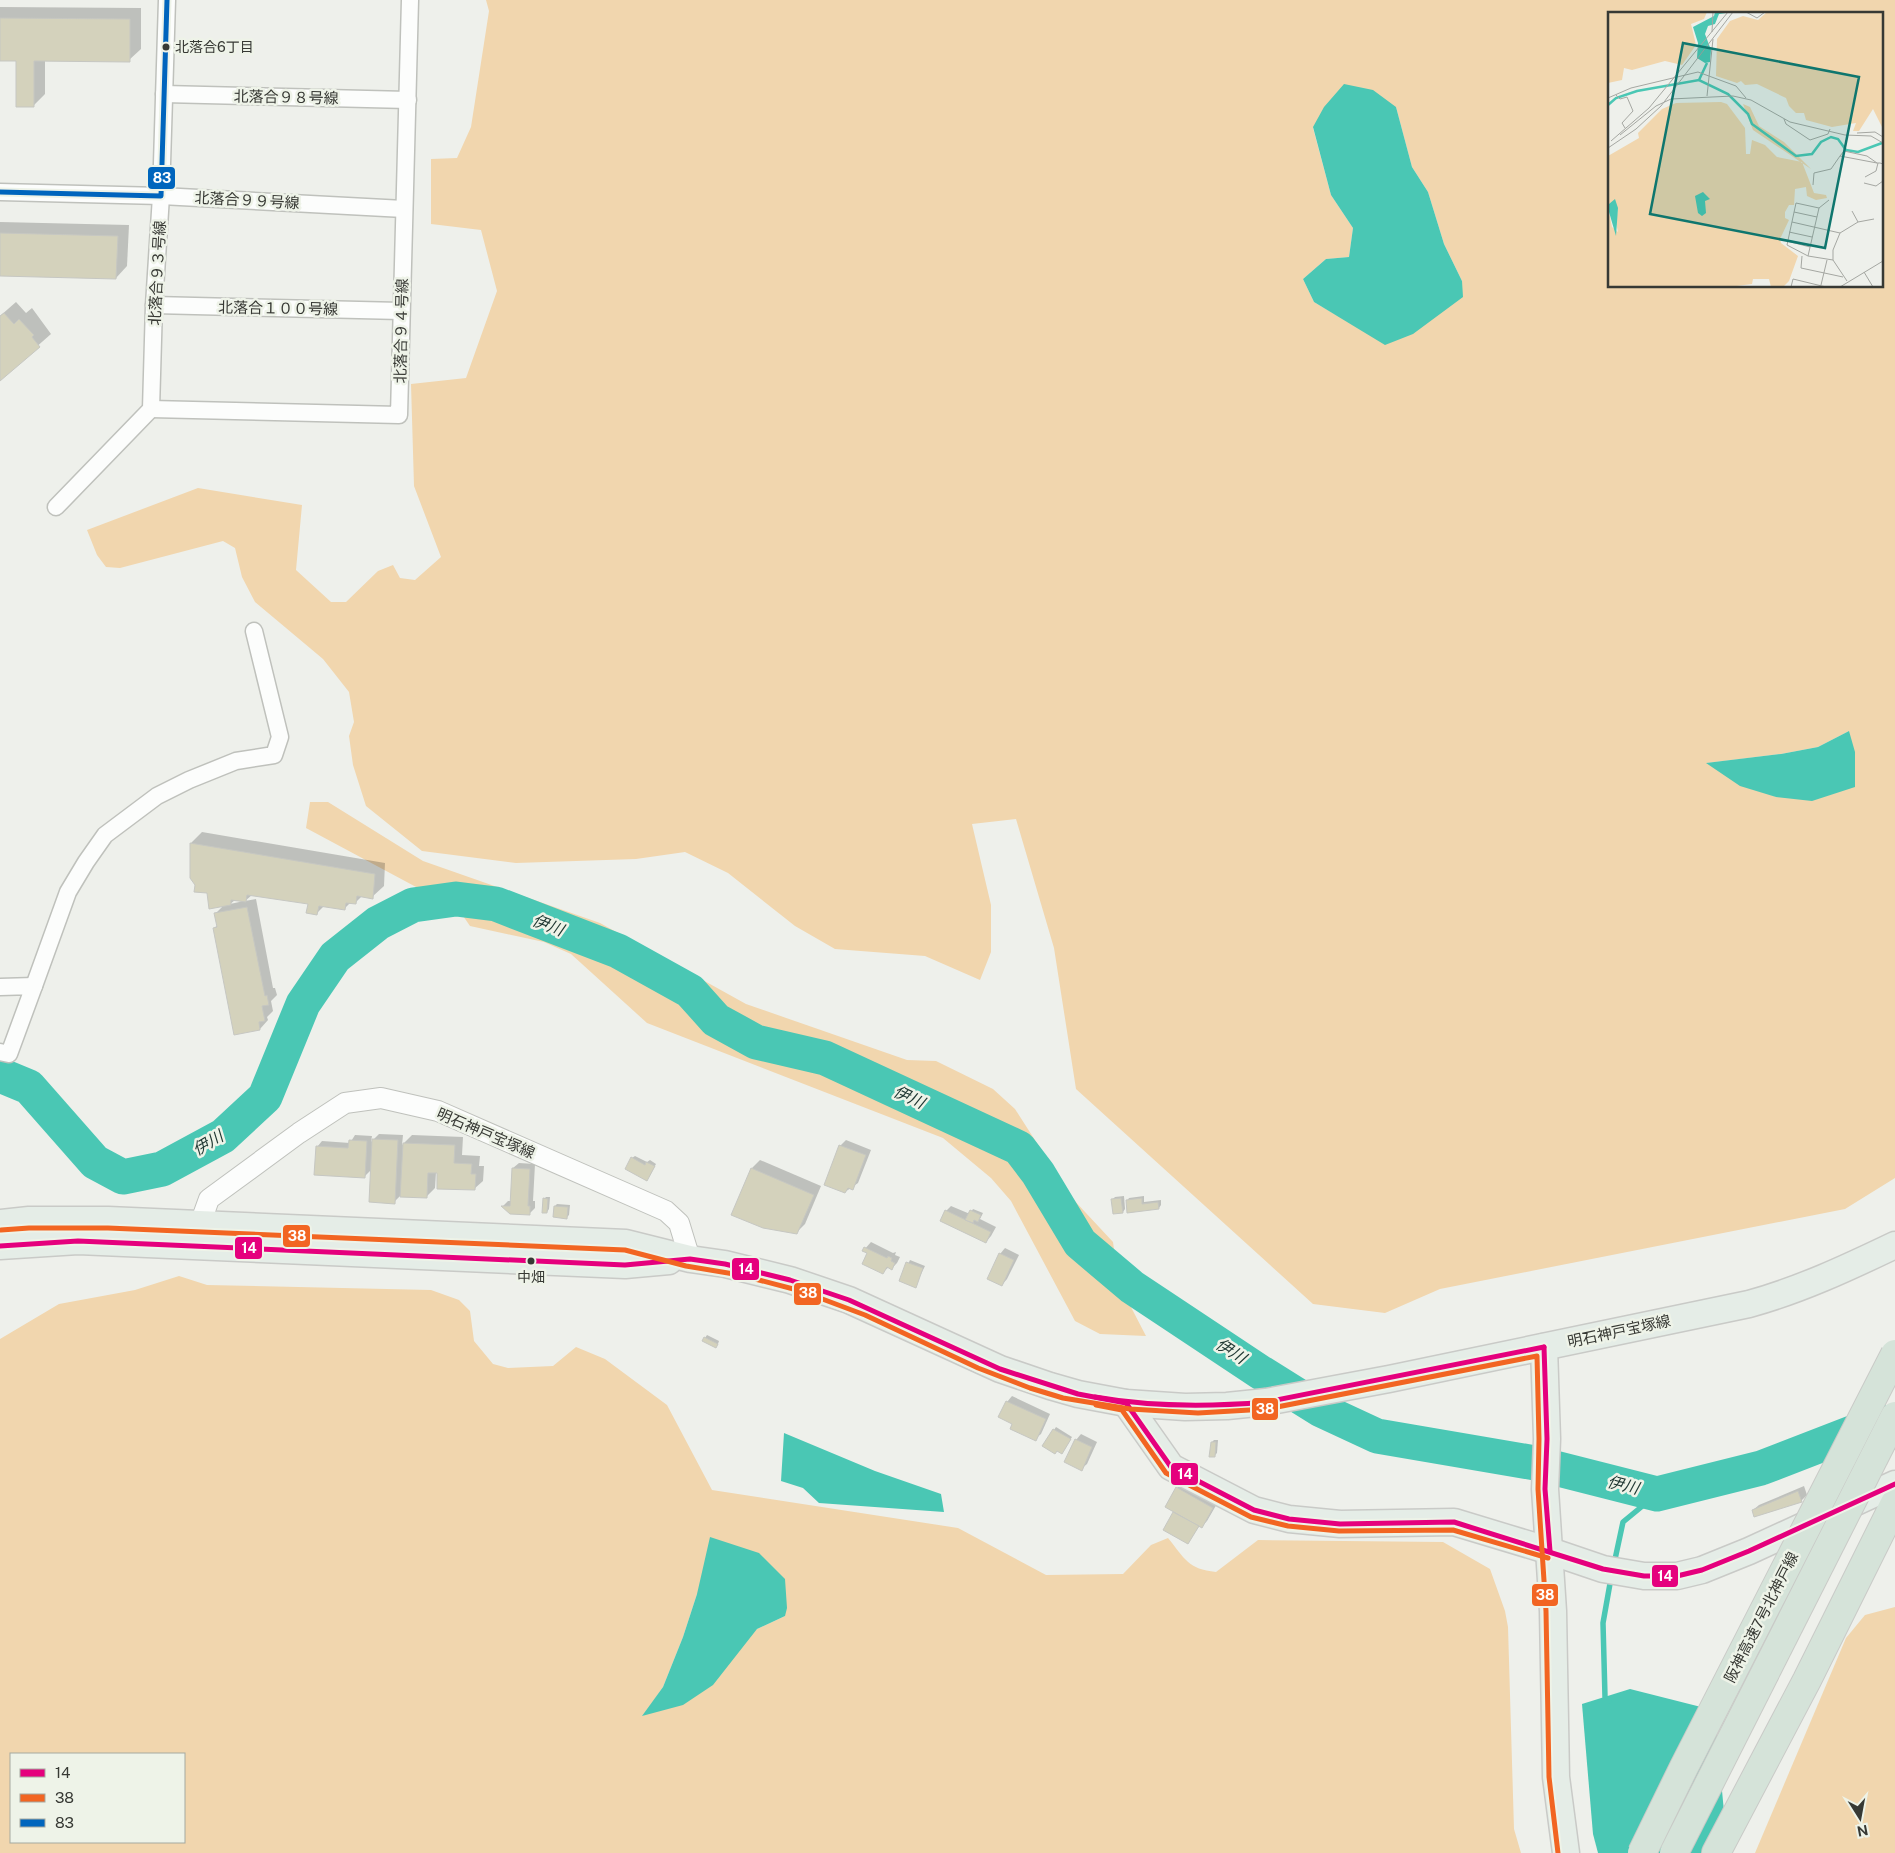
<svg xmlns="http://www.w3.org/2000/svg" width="1895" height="1853" font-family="'Public Sans','Noto Sans JP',sans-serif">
  <rect width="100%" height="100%" fill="#eef0eb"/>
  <g fill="#f1d6ae" fill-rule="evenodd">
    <path d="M486,0h1409v1178l-50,31 -405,80 -55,24 -72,-9 -237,-215 -22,-141 -38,-129 -44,5 19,81v47l-11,28 -55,-24 -90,-7 -40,-23 -67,-53 -43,-21 -49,7 -120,4 -94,-12 -56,-45 -13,-41 -4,-29 5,-14 -5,-30 -26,-33 -68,-57 -13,-25 -7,-29 -12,-7 -103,27 -14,-1 -9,-12 -10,-25 111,-42 104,17 -6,65 35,32h15l32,-31 15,-6 7,13 15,2 26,-23 -27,-71 -3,-102 55,-6 31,-87 -16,-61 -50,-6v-65l26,-1 14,-31 18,-116zM1609,14h272v272h-272zM1396,107l16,60 16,25 16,52 18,37 -126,34 -22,-13 -11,-23 23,-20 23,-2 4,-29 -22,-33 -18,-67zM1849,731l-73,66 -69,-34 74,-9 37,-7z"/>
    <polygon points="310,802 328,802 423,861 600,923 746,1004 907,1060 936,1061 993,1089 1015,1109 1072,1198 1113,1242 1119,1284 1146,1336 1100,1334 1075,1321 1011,1201 991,1178 943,1138 647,1023 571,954 544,942 470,926 459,910 306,828"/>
    <path d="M179,1276l28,9 224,5 28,10 11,11 4,30 19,23 15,4 45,-2 23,-19 29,12 62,46 45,85 246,38 88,47 77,-1 28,-29 17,-7c17,21 20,31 48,34l42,-32 185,2 47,27 15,42 3,16 6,202 7,24h-1521v-514l59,-35 76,-14zM697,1594l88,22 -28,13 -114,87 20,-29 20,-50zM11,1754h173v88h-173z"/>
    <polygon points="1895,1607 1895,1853 1755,1853 1846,1638 1865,1615"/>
  </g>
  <g fill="#4ac7b4">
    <polygon points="1344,84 1373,90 1396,107 1412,167 1428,192 1444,244 1462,281 1463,297 1413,334 1385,345 1314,302 1303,279 1326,259 1349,257 1353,228 1331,195 1313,127 1324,107"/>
    <polygon points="1849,731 1855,752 1855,787 1812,801 1776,797 1740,786 1706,763 1781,754 1818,747"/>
    <polygon points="784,1433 875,1471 941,1494 944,1512 819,1503 803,1488 781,1481"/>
    <polygon points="710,1537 759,1553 785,1579 787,1608 785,1616 757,1629 713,1685 683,1705 642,1716 663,1687 683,1637 697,1594"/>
    <polygon points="1630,1689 1705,1708 1715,1718 1728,1853 1598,1853 1593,1834 1582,1704"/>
  </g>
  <g fill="#0003" fill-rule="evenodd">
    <polygon points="0,7 141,8 141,49 129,60 45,60 45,94 33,106 17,60 0,60"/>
    <polygon points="0,222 129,225 127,266 116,278 0,274"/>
    <polygon points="16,302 26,313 32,308 51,334 0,379 0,316"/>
    <path d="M202,832l183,31 -1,23 -12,11 -10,-1 -7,7 -4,-1 -6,6 -20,-3 -8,8 -8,-10 -57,-8 -7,6 11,-2 17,89h2l2,7 -6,6 2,10 -6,6 1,3 -8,9 -46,-101 4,-3 -3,-11 9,-9 -28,-20 -4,-7 -1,-35zM235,900l9,1 -14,3z"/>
    <polygon points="379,1134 403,1135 402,1145 412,1135 463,1137 462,1155 480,1156 479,1166 484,1166 483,1181 474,1189 436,1172 435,1188 426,1197 400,1196 394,1202 372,1169 364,1177 317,1147 322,1141 350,1143 355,1135 372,1136 371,1142"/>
    <polygon points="846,1140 871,1150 858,1183 845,1192 840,1146"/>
    <polygon points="635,1156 647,1162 650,1160 656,1164 649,1177 632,1158"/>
    <polygon points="760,1160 821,1186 805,1224 796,1233 752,1168"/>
    <polygon points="519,1163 535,1164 533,1201 535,1201 535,1208 529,1214 510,1213 503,1206 508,1201 512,1201 513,1168"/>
    <polygon points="1124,1196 1125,1209 1123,1212 1113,1199 1115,1197"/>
    <polygon points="1144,1196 1144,1202 1161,1200 1161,1205 1159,1208 1128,1211 1127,1201 1129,1198"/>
    <polygon points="546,1197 550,1197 549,1209 547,1212 544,1199"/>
    <polygon points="557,1204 570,1205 569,1215 567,1217 555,1206"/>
    <polygon points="951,1206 970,1214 973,1209 983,1213 980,1219 996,1227 991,1236 986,1242 946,1211"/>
    <polygon points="871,1242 893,1253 896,1252 895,1255 900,1257 897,1263 892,1268 889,1267 883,1272 869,1253 864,1250"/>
    <polygon points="1005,1248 1019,1255 1007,1279 1002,1285 1000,1254"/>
    <polygon points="910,1260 925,1266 915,1286 900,1281"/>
    <polygon points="707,1335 719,1341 718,1344 716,1346 705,1338"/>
    <polygon points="1012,1396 1050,1414 1041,1434 1035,1439 1014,1423 1007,1402"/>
    <polygon points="1056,1427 1072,1437 1064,1450 1054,1430"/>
    <polygon points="1081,1434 1097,1442 1087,1464 1081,1469 1076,1440"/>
    <polygon points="1214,1440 1218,1440 1217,1453 1214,1456 1212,1442"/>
    <polygon points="1183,1483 1218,1502 1207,1521 1202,1526 1200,1525 1188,1542 1165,1529 1175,1511 1177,1488"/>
    <polygon points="1804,1486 1807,1495 1801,1501 1753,1510 1759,1505"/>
  </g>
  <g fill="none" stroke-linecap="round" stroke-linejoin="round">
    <g stroke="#4ac7b4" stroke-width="5.5">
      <polyline points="1614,1564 1623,1522 1657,1494"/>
      <polyline points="1609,1701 1605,1697 1603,1623 1611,1578"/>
    </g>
    <polyline stroke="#4ac7b4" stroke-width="35" points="0,1075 29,1087 95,1162 123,1177 162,1169 223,1136 265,1097 303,1004 335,957 378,923 413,905 456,899 496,904 618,951 690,991 716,1020 756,1042 825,1058 1019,1148 1038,1173 1080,1243 1132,1287 1260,1372 1321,1410 1377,1436 1535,1463 1657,1494 1761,1468 1880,1422"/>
  </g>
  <g fill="#d4d2bc" stroke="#c6c7c2">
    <polygon points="0,18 130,19 130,62 34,61 34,107 16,107 16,61 0,61"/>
    <polygon points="0,233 118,236 116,279 0,276"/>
    <polygon points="4,313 14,324 19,319 34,335 32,337 40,347 0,381 0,316"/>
    <polygon points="190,843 375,874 373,899 357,896 356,904 346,903 345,910 319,906 317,915 306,913 308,904 247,895 246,902 231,900 231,905 209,909 207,893 194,892 195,885 190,878"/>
    <polygon points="247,907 265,996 267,995 269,1005 262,1006 265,1021 259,1022 260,1030 234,1035 213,928 217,927 214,913"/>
    <polygon points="372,1139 398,1140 395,1204 369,1202"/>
    <polygon points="349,1140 367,1141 365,1178 314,1175 316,1146 348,1148"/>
    <polygon points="403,1143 455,1145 454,1163 472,1164 471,1174 476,1174 475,1190 437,1189 437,1173 428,1173 427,1198 400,1197"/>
    <polygon points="839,1145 866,1155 853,1190 848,1188 845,1193 824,1185"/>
    <polygon points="631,1157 645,1165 646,1162 655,1166 647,1181 625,1169"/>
    <polygon points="512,1168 530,1169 528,1206 530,1206 530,1215 510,1214 501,1206 510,1206"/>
    <polygon points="751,1168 814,1195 797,1234 763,1228 731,1215"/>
    <polygon points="543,1198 548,1199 547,1213 542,1213"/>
    <polygon points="1121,1198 1123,1213 1113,1214 1111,1199"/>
    <polygon points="1142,1198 1142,1204 1158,1202 1159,1209 1127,1213 1126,1200"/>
    <polygon points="554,1206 568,1207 567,1219 553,1217"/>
    <polygon points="945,1210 991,1232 986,1243 940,1221"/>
    <polygon points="970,1210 981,1215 978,1222 974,1220 973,1223 965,1220"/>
    <polygon points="864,1247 887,1258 888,1256 892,1258 891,1261 895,1263 892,1270 887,1267 883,1274 862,1264 867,1253 862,1251"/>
    <polygon points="999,1253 1014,1260 1002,1286 987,1279"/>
    <polygon points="906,1262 923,1268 916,1288 899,1281"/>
    <polygon points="704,1337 718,1344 716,1348 702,1341"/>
    <polygon points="1006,1401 1046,1419 1036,1441 1010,1429 1012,1424 998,1417"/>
    <polygon points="1053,1429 1071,1439 1062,1454 1057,1451 1055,1454 1042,1446"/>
    <polygon points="1075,1439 1092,1447 1082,1471 1064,1462"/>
    <polygon points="1211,1442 1216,1442 1215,1457 1209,1457"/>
    <polygon points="1176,1487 1213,1508 1202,1528 1165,1507"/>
    <polygon points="1798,1491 1802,1502 1754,1517 1752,1510"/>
    <polygon points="1173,1512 1199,1526 1188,1544 1163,1530"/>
  </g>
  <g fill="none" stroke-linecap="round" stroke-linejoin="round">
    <g stroke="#bfc1bc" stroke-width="19">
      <g id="minor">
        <polyline points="164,94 408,100"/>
        <polyline points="0,192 161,196 404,209"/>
        <polyline points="154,305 401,311"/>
        <polyline points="151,409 399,415 410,0"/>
        <polyline points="56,507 151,409 154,305 161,196 167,0"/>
        <polyline points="34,986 68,892 86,862 105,835 157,796 189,780 236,761 274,755 280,737 254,631"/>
        <polyline points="0,987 34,986 9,1054 0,1052"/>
      </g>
    </g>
    <g stroke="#bfc1bc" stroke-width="22">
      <polyline id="tertiary" points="199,1238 200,1224 209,1199 299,1133 345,1103 381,1098 438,1111 666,1211 679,1223 690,1259"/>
    </g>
    <g stroke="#c9cac7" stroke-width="29">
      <g id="primary">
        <path d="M0,1223l29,-3h79l518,23 64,16 35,5 65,16 59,20 151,69 50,17 28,8 48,9 59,4 42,-1 39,-4 123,-23 360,-75c51,-14 98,-36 146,-59"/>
        <polyline points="0,1246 78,1241 625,1265 669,1261"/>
        <polyline points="1544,1347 1547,1439 1545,1489 1553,1611 1556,1777 1566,1853"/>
        <polyline points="1126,1403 1171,1467 1254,1510 1289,1519 1340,1524 1454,1522 1550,1551 1603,1569 1644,1576 1677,1576 1702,1570 1749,1551 1895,1484"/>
      </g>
    </g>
    <g stroke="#c9cac7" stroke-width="30">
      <polyline id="motorway" points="1716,1853 1807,1680 1895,1503"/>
    </g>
    <use href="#minor" stroke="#fcfdfc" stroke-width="16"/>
    <use href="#tertiary" stroke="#fcfdfc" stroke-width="20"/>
    <use href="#primary" stroke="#e5ede7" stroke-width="26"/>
    <use href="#motorway" stroke="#d5e3d9" stroke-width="28"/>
    <g stroke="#c9cac7" stroke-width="30" stroke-linecap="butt">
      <g id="motorway-bridge">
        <polyline points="1642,1853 1684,1767 1895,1354"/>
        <polyline points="1674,1853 1895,1416"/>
      </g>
    </g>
    <use href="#motorway-bridge" stroke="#d5e3d9" stroke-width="28"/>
    <g stroke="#eef3e8" stroke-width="9">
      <g id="bus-1">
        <polyline points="0,1246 78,1241 625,1265 690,1259 725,1264 790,1280 849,1300 1000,1369 1078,1394 1126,1403 1171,1467 1254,1510 1289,1519 1340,1524 1454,1522 1603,1569 1644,1576 1677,1576 1702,1570 1749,1551 1895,1484"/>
        <polyline points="1544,1347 1547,1439 1545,1489 1550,1551"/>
        <path d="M1095,1397c57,10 113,10 171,5l278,-55"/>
      </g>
    </g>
    <g stroke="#eef3e8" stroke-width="9">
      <g id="bus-2">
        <polyline points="1,1230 29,1228 108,1228 625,1250 686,1266 740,1275 801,1291 865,1315 978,1368 1030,1388 1063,1398 1130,1409 1198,1413 1267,1409 1537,1356 1539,1439 1538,1489 1546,1611 1549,1777 1558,1853"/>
        <polyline points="1096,1405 1122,1410 1166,1473 1251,1517 1288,1526 1339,1531 1453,1530 1548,1558"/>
      </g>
    </g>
    <g stroke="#eef3e8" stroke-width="9">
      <polyline id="bus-3" points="0,192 161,196 167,0"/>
    </g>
    <use href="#bus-1" stroke="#e5007d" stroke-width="5"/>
    <use href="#bus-2" stroke="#f26522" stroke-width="5"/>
    <use href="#bus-3" stroke="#0065bd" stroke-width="5"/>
  </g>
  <g fill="#373934" stroke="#eef3e8" stroke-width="2">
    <circle cx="166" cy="47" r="4.5"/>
    <circle cx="531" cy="1261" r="4.5"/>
  </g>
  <g text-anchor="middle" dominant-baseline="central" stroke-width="5" stroke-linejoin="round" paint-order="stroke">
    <g font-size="14" fill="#373934" stroke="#eef3e8" text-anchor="start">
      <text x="175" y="47">北落合6丁目</text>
      <text x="531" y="1277" text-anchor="middle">中畑</text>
    </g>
    <g font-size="15" fill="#373934" stroke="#eef3e8">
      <text transform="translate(286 97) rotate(1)">北落合９８号線</text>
      <text transform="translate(247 200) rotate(3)">北落合９９号線</text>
      <text transform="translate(157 273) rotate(-87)">北落合９３号線</text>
      <text transform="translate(278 308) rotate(1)">北落合１００号線</text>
      <text transform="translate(401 331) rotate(-89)">北落合９４号線</text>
      <text transform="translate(486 1133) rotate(23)">明石神戸宝塚線</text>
      <text transform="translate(1619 1331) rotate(-12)">明石神戸宝塚線</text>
      <text transform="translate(1761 1617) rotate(-63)">阪神高速7号北神戸線</text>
    </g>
    <g font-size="16" font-style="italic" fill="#203833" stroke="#eef3e8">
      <text transform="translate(548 925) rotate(21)">伊川</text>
      <text transform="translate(909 1097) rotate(25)">伊川</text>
      <text transform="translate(208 1143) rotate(-31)">伊川</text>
      <text transform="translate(1231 1351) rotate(33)">伊川</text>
      <text transform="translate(1623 1485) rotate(14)">伊川</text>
    </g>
  </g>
  <g transform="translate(1608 12)">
    <rect width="275" height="275" fill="#eef0eb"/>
    <path d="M0,0h99l-3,7 -13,5 5,21 -14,20 -17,-4 -33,9 -8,-2 -2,12 -14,3zM159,0h116v117l-10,-20 -14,22h-6l3,-8 -24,4 -26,-7 -2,-7h-8l-7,-7 -3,-8 -29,-14 -12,1 -4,-4 -4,2 -21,-7 1,-37 13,-18 13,-5 15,4zM113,90l6,2 18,24 1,26h4l2,-14 13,5 12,12 25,5 12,31 12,2 1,3 -11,2 -9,-4 -1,-9 -11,2 -1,16h-5l-4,7v6l4,2 -9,19 1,4 17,13 -9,25 -6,6h-12l-2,-8h-16l-1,5 -23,3h-121v-131l31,-18 -1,-5 24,-24 14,-6zM10,196l-2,15 2,9 -6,-5 -3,-15zM135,92l7,3 9,19 25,16 27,27 -58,-39z" fill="#f1d6ae" fill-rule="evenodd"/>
    <path d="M107,0h18l-14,2 -4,10 -7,2 -3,8 6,16 -1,12 -5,1 -8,-5 1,-15 -5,-16 21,-11zM95,180l7,7 -5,2 1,12 -4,3 -4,-3 -3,-17zM7,187l3,9 -2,28 -7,-24v-8z" fill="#4ac7b4"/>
    <path fill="none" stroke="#4ac7b4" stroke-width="2.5" d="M91,68l8,-17M0,93l8,-7 21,-7 62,-11 29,14 20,20 4,10 44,32 16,-2 9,-12 10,-5 7,2 8,11 12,2 24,-9"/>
    <path fill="none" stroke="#a5a7a2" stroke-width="1" d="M138,0l11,6 8,-6M104,20l1,-20M8,83l4,4 7,-2 6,14 -11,12 3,5M99,84l6,-57M0,86l23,-10 67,-16 38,14 10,12M176,107l2,5 24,16 18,-6 2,-5M249,121l18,-1 8,5M12,123l36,-29 15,-7 62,-3 18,4 39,22 55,13 26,1 12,7M3,129l38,-33 79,-96M0,136l28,-19 25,-23 72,-94M269,151l-10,-7 -23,-5 -4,5 37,7h3l3,1M257,165l11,-6 2,-8M256,171l12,3 7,-5M205,173l1,-12 17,-4 9,-13M221,188l-10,8 -11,48 25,4 14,21M186,200l23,5M184,210l48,11M250,210l16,-3M181,220l23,5M179,229l23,6M194,244l-1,12 42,9M200,244l-21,-11 9,-42 23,5M225,248v-10l7,-17 18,-11 -6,-11M256,260l9,15M213,273l6,-25M183,275l2,-8 33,8M232,275l43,-26"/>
    <path fill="#0f766e" fill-opacity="0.15" stroke="#0f766e" stroke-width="2.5" d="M75,31l176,34 -34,171 -175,-34z"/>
    <rect width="275" height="275" fill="none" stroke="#373934" stroke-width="2.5"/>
  </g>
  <g stroke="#eef3e8" stroke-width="2">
    <rect x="147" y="166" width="29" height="24" rx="5" fill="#0065bd"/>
    <rect x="282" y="1224" width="29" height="24" rx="5" fill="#f26522"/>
    <rect x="234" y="1236" width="29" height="24" rx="5" fill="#e5007d"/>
    <rect x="731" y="1257" width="29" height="24" rx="5" fill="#e5007d"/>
    <rect x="793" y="1282" width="29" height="24" rx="5" fill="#f26522"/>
    <rect x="1251" y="1397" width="28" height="24" rx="5" fill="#f26522"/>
    <rect x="1170" y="1462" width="29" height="24" rx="5" fill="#e5007d"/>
    <rect x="1651" y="1564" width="28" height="24" rx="5" fill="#e5007d"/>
    <rect x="1531" y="1583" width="28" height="24" rx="5" fill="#f26522"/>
  </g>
  <g font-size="14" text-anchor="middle" font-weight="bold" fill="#fff">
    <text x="162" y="183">83</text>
    <text x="297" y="1241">38</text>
    <text x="249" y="1253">14</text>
    <text x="746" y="1274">14</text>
    <text x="808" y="1298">38</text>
    <text x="1265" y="1414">38</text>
    <text x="1185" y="1479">14</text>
    <text x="1665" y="1581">14</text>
    <text x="1545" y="1600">38</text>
  </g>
  <rect x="10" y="1753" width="175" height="90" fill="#eef3e8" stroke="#a5a9a0"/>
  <rect x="20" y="1769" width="25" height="8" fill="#e5007d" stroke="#a5a9a0"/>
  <text x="55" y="1778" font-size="15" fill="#373934">14</text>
  <rect x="20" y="1794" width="25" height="8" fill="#f26522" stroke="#a5a9a0"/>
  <text x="55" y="1803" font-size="15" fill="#373934">38</text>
  <rect x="20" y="1819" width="25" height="8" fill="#0065bd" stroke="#a5a9a0"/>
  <text x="55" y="1828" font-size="15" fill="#373934">83</text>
  <g transform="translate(1860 1818) rotate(169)" stroke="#eef3e8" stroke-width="4" paint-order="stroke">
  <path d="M0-4L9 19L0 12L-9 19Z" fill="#373934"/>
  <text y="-8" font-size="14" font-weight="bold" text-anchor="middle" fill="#373934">N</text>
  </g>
</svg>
